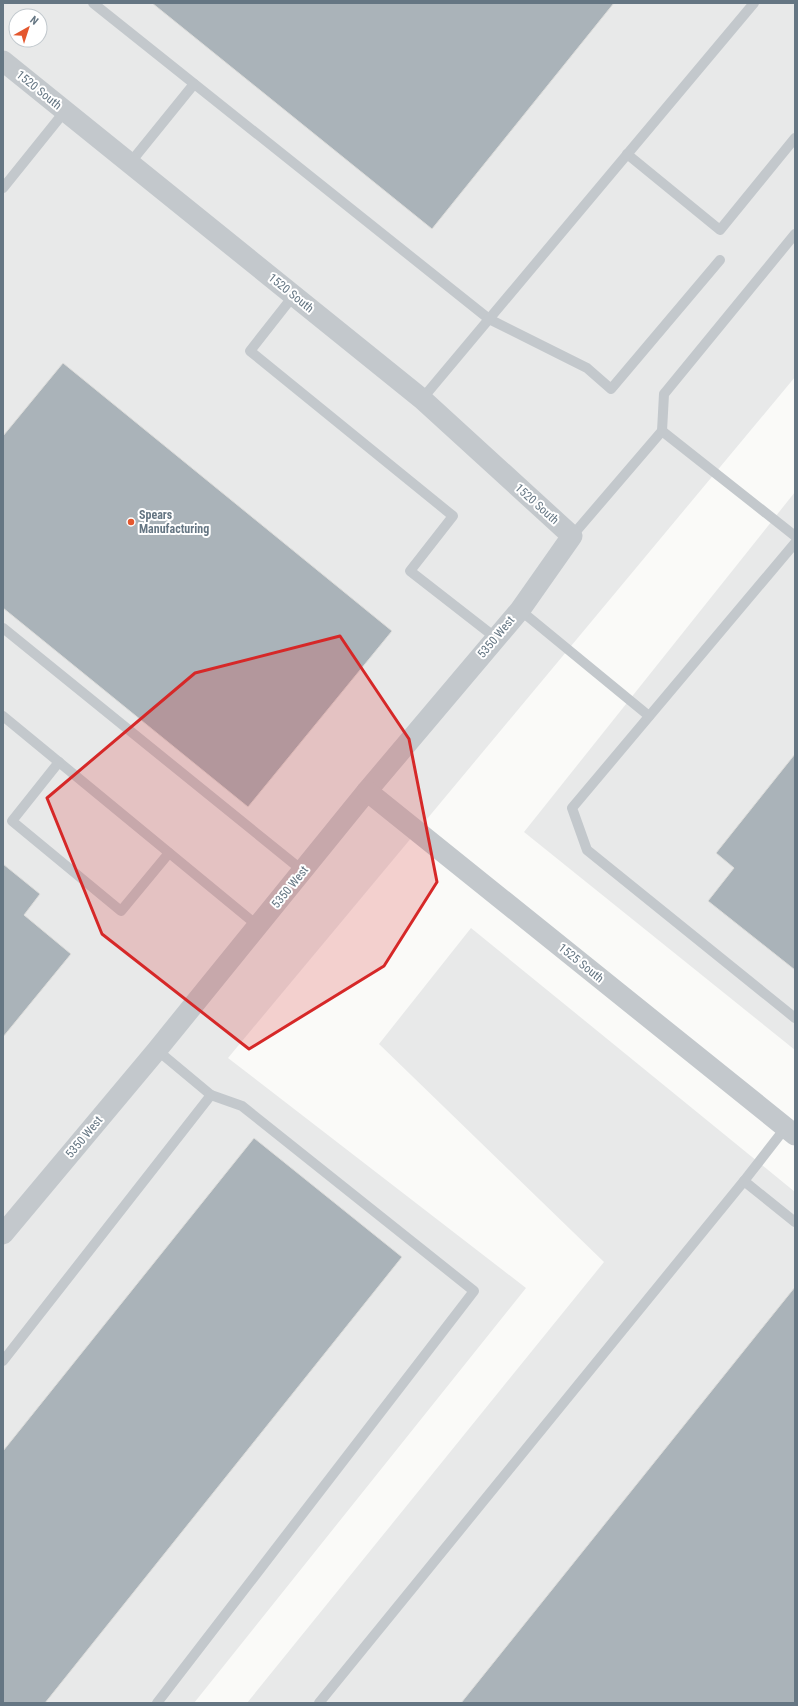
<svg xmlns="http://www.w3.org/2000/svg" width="798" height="1706" font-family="'Roboto Condensed',sans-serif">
  <rect width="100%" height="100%" fill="#fafaf8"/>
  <g fill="#e8e9e9" fill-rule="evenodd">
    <path d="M3,3h792v374l-567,681 298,230 -332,415h-191zM16,16h24v24h-24z"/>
    <polygon points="795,492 795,1050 524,832"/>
    <polygon points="471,928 795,1192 795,1703 247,1703 604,1262 379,1044"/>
  </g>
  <g fill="#aab3b9" stroke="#dcdcda">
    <polygon points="152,3 614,3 432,229"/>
    <polygon points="63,363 392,631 248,807 3,608 3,436"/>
    <polygon points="795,754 795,970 708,901 734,868 716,853"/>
    <polygon points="3,864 40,894 24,915 71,954 3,1037"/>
    <polygon points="254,1138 402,1257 45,1703 3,1703 3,1451"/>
    <polygon points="795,1287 795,1703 461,1703"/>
  </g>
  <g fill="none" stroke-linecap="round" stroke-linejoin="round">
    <g stroke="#c3c8cc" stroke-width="10">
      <polyline points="93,3 489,319 587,368 611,389 720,260"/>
      <polyline points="627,154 720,230 795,138"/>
      <polyline points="130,163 194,84"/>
      <polyline points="3,188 65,111"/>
      <polyline points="294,295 250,351 453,516 410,571 496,638"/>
      <polyline points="422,399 754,3"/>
      <polyline points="662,431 664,394 795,234"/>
      <polyline points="572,536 662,431 795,536"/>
      <polyline points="795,543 572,808 587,850 795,1018"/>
      <polyline points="520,610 649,716"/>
      <polyline points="3,628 303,871"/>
      <polyline points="3,716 258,926"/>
      <polyline points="59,762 12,821 121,911 169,853"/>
      <polyline points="744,1181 786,1127"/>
      <polyline points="3,1361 211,1095 157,1050"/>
      <polyline points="157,1703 474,1291 242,1106 211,1095"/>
      <polyline points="319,1703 744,1181 795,1222"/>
    </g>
    <g stroke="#c3c8cc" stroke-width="21">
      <polyline points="3,61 422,399 572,536 520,610 367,791 157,1050 3,1234"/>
      <polyline points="367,791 795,1135"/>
    </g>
  </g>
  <path fill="#d62828" fill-opacity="0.2" stroke="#d62828" stroke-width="3" stroke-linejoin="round" d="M340,636l69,103 28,143 -53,84 -135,83 -147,-115 -55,-136 148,-125z"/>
  <circle fill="#e4572e" stroke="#fff" stroke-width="1.5" cx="131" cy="522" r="4"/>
  <g text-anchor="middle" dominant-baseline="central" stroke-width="4" stroke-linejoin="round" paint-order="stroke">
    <g font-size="12" fill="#657683" stroke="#fff">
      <text transform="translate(39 90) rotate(39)">1520 South</text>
      <text transform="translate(291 293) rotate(39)">1520 South</text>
      <text transform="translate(537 504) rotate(42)">1520 South</text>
      <text transform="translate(496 637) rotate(-50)">5350 West</text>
      <text transform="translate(290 887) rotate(-51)">5350 West</text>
      <text transform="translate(581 963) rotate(39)">1525 South</text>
      <text transform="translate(84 1137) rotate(-50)">5350 West</text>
    </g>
    <g font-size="12" font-weight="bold" fill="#657683" stroke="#fff" text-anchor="start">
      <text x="139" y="515">Spears<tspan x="139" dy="14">Manufacturing</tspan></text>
    </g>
  </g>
  <rect width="798" height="1706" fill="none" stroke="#657683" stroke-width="8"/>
  <g transform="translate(28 28) rotate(39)"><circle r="19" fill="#ffffff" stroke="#c1c8cd"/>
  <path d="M0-3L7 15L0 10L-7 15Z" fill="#e4572e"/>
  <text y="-6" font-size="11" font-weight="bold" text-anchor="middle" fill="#657683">N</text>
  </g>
</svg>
